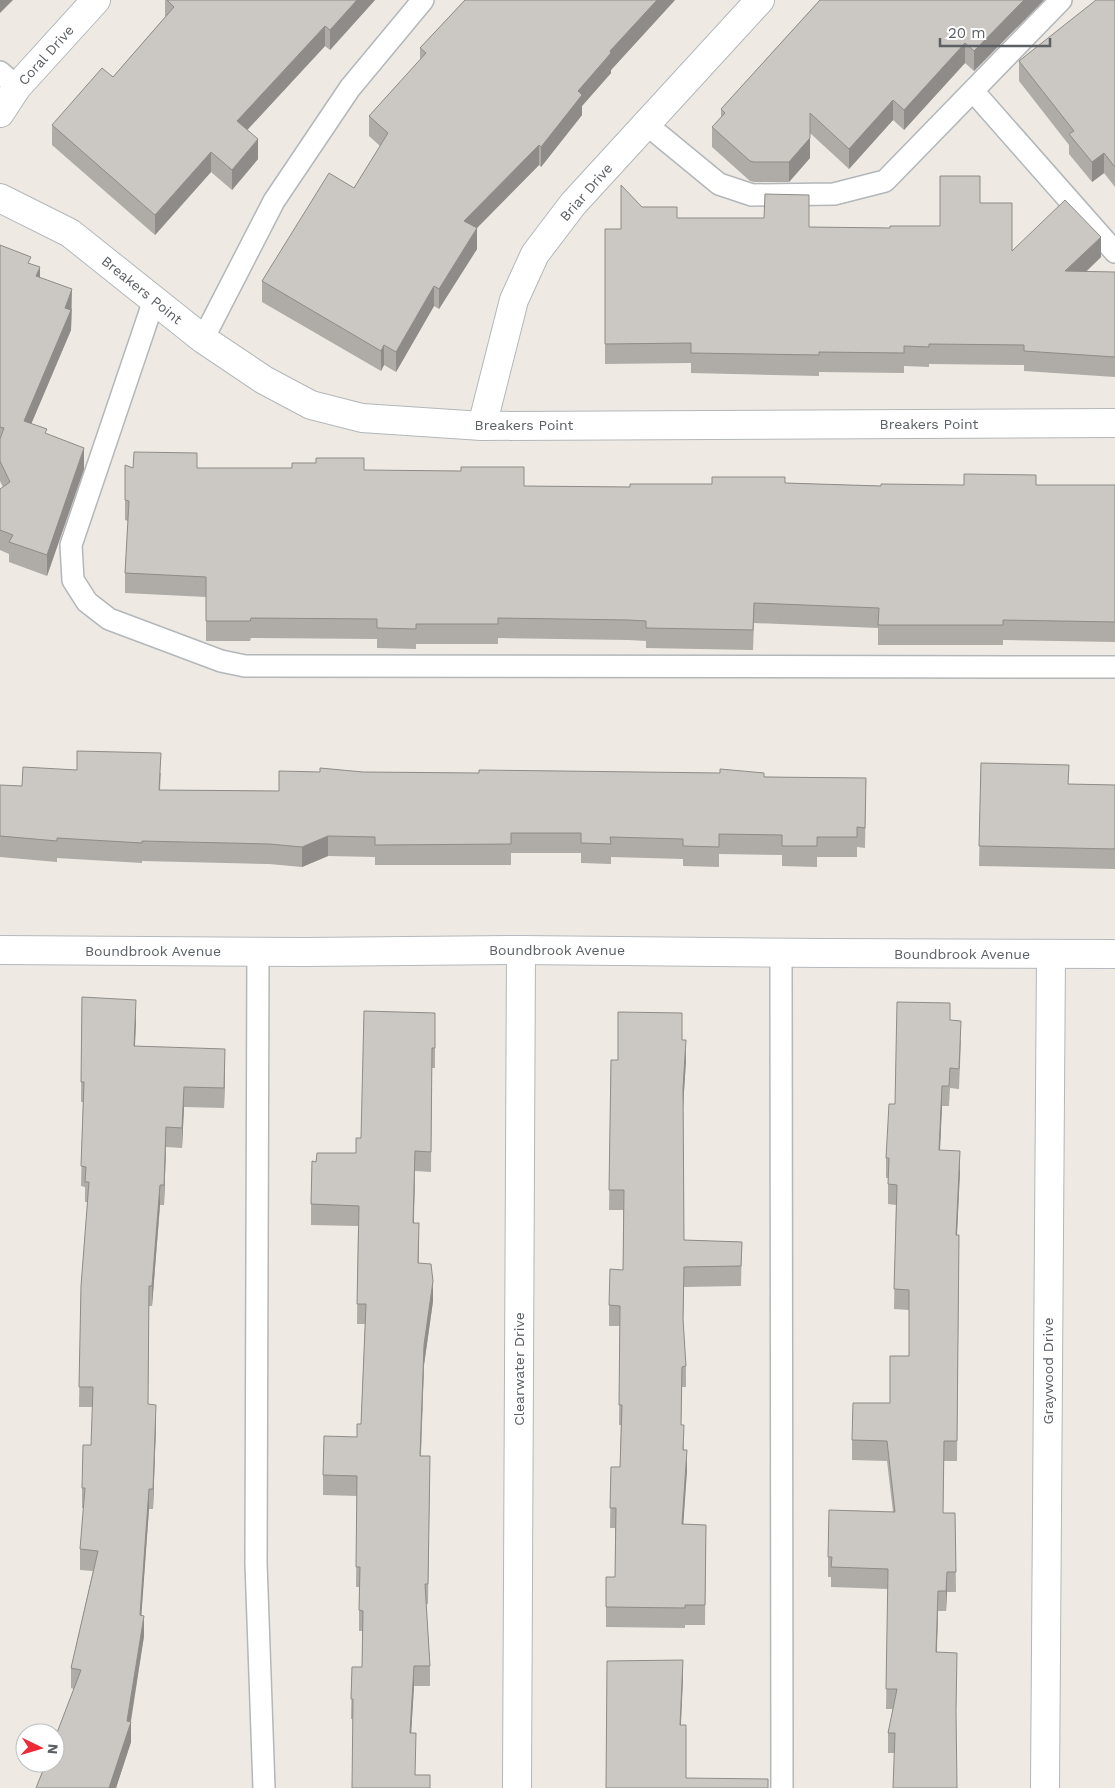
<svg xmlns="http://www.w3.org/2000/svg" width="1115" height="1788" font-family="'Work Sans',sans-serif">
  <rect width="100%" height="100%" fill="#eeeae3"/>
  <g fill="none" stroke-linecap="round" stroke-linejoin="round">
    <g stroke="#b3b7ba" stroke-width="24">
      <g id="lane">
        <polyline points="0,72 17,87"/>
        <polyline points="973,91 1115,252"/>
        <polyline points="646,124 719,184 752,195 834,194 885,181 1061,0"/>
        <polyline points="154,300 71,545 73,580 87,602 109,619 221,661 245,666 1115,667"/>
        <polyline points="203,339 274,201 350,88 423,0"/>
        <polyline points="258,951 256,1563 264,1788"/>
        <polyline points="781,953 782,1788"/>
      </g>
    </g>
    <g stroke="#b3b7ba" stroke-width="30">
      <g id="street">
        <polyline points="0,113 17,87 96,0"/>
        <polyline points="0,198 70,233 203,339 264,380 311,405 362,418 482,426 1115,423"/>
        <polyline points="482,426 514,300 535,254 573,204 760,0"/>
        <polyline points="517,1788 521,950"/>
        <polyline points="1045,1788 1051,954"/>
      </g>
    </g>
    <g stroke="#b4b9bd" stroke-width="30">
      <polyline id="secondary" points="0,950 305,952 521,950 824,953 1115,954"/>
    </g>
    <use href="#lane" stroke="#fff" stroke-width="21"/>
    <use href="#street" stroke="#fff" stroke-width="28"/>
    <use href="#secondary" stroke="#fff" stroke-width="28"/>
  </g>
  <g fill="#afaba7">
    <polygon points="165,0 375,0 330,50 325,46 247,130 258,159 232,190 211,172 155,235 52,145 52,125 113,77 165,17"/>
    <polygon points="465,0 675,0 611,70 611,73 582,106 582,115 541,167 539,165 477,228 477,249 439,309 434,306 396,372 384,365 381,371 262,302 262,281 354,188 380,146 369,136 369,116 420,60 420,48"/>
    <polygon points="820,0 1044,0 974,71 965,63 904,130 893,120 849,169 810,133 810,158 789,182 754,182 750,181 712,147 712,127 721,117 721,109"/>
    <polygon points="1115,0 1115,187 1104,173 1092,182 1069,154 1069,145 1019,81 1019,61"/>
    <polygon points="980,203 1012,251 1101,257 1086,272 1115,272 1115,377 1024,371 1024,365 929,364 929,367 904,366 904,373 819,372 819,376 691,373 691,363 605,364 605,229 621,229 642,207 677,218 809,227 890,228 940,226"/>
    <polygon points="0,245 31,264 40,277 72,309 71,330 31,424 47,434 84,469 47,576 9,562 9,554 0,550 0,489 3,487 0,481"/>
    <polygon points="125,465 133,468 197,468 364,470 524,486 630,487 712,484 785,483 881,486 964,485 1115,485 1115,642 1003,640 1003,645 878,645 878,628 754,623 753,650 646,648 646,641 628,640 498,638 498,644 416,644 416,649 377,648 377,639 251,638 250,641 206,641 206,597 125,593 125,573 128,521 125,520"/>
    <polygon points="981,763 1069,784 1115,785 1115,869 979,866"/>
    <polygon points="320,772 363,772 866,778 865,848 857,847 857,857 817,857 817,867 782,866 782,855 719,854 719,867 683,866 683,859 611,857 611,864 581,863 581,853 511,853 511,865 375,865 375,857 328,856 302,867 269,864 142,861 142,863 57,858 57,862 0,857 0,785 22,786 161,773 160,790 279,791"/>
    <polygon points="82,997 136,1020 135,1046 225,1069 224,1108 184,1107 182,1148 166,1147 164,1205 160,1205 152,1306 149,1306 148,1404 156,1425 153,1509 149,1509 141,1616 144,1636 131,1722 131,1742 116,1788 36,1788 74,1689 71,1688 71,1668 93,1571 80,1570 80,1549 84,1508 82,1508 82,1488 91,1445 93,1407 79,1407 81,1286 88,1202 85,1202 85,1187 81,1186 83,1102 81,1102"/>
    <polygon points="435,1013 435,1068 432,1068 431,1172 415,1171 414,1223 419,1243 419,1263 433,1301 424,1365 421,1456 430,1456 428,1604 426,1604 430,1666 430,1686 414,1686 411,1733 415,1775 430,1788 353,1719 351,1719 352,1667 362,1667 362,1631 359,1631 359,1587 356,1587 357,1496 323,1495 323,1475 357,1437 361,1424 365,1324 357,1324 358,1226 311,1225 311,1204 316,1162 356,1153 361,1138"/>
    <polygon points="950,1020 961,1041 959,1089 950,1088 949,1106 942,1106 940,1150 960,1171 957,1235 959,1235 957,1461 944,1461 943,1513 955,1513 956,1592 947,1592 946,1611 938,1611 937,1652 957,1673 894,1753 888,1753 888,1733 893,1709 886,1709 888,1589 831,1587 831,1577 828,1577 828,1557 893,1512 887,1461 852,1460 852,1440 890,1403 909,1356 909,1310 894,1309 896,1205 888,1204 888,1178 886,1178 886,1158 895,1104"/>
    <polygon points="682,1040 686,1060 683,1107 684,1240 742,1242 741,1286 684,1287 683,1325 686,1366 686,1387 682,1387 681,1425 684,1450 687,1470 683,1524 706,1525 705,1625 685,1625 685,1628 606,1627 606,1577 615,1577 615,1528 610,1528 611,1467 620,1467 621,1425 619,1425 620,1326 609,1326 609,1305 623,1270 623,1210 609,1210 611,1060 618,1060"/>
  </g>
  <g fill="#8e8b88">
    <polygon points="0,0 13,0 0,13"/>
    <polygon points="357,0 375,0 330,50 330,30"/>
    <polygon points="657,0 675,0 611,70 611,73 582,106 582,115 541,167 541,147 578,91 610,51"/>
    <polygon points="1024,0 1044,0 974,71 974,51"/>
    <polygon points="325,26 325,46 237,141 237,121"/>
    <polygon points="965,43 965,63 904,130 904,110"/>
    <polygon points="893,100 893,120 849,169 849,149"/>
    <polygon points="810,113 810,158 789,182 789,162"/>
    <polygon points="258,139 258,159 232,190 232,170"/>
    <polygon points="539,145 539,165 464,241 464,221"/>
    <polygon points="211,152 211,172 155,235 155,215"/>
    <polygon points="1104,153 1104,173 1092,182 1092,162"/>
    <polygon points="477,228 477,249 439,309 439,289"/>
    <polygon points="1101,237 1101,257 1065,291 1065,271"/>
    <polygon points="40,267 40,287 36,276"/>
    <polygon points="434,286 434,306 396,372 396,352"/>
    <polygon points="72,289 71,330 24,441 24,421"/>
    <polygon points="384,345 384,365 381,371 381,351"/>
    <polygon points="84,448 84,469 47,576 47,555"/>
    <polygon points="328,836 328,856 302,867 302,847"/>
    <polygon points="136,1000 136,1020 134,1066 134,1046"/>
    <polygon points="686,1040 686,1060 683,1108 683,1088"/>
    <polygon points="225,1049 225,1069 224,1108 224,1088"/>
    <polygon points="942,1086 942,1106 939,1170 939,1150"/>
    <polygon points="184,1087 184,1107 182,1148 182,1128"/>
    <polygon points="166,1127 166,1147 164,1205 164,1185"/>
    <polygon points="415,1151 415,1171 413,1243 413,1223"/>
    <polygon points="960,1151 960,1171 956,1255 956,1235"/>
    <polygon points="160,1185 160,1205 152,1306 152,1286"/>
    <polygon points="433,1281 433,1301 424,1365 420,1476 424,1345"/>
    <polygon points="156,1405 156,1425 153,1509 153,1489"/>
    <polygon points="687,1450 687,1470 682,1544 682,1524"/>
    <polygon points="149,1489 149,1509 140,1635 140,1615"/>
    <polygon points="947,1572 947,1592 946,1611 946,1591"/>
    <polygon points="938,1591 938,1611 936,1672 936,1652"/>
    <polygon points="144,1616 144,1636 130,1724 131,1722 131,1742 116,1788 109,1788 127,1721"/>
    <polygon points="683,1660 683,1680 680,1745 680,1725"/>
    <polygon points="414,1666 414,1686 410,1753 410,1733"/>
  </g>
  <g fill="#cbc7c2" stroke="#8e8b88">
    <polygon points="167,0 357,0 330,30 325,26 237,121 258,139 232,170 211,152 155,215 52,125 102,68 113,77 174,7"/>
    <polygon points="465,0 657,0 610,51 611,53 578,91 582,95 541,147 539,145 464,221 477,228 439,289 434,286 396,352 384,345 381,351 262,281 329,173 354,188 388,133 369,116 426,53 420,48"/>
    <polygon points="820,0 1024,0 974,51 965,43 904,110 893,100 849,149 810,113 810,138 789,162 754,162 750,161 712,127 725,113 721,109"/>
    <polygon points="1096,0 1115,0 1115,167 1104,153 1092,162 1069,134 1074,131 1019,61"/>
    <polygon points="940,176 980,176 980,203 1012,203 1012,251 1065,200 1101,237 1065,271 1115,272 1115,357 1024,351 1024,345 929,344 929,347 904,346 904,353 819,352 819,355 691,353 691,343 605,344 605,229 621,229 621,185 642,207 677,207 677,218 764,218 765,194 809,195 809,227 890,228 890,226 940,226"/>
    <polygon points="0,245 31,257 28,263 40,267 36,276 72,289 65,308 71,310 24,421 47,429 45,433 84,448 47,555 9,542 13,535 0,530 0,489 10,482 0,461 0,439 4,428 0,427"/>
    <polygon points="134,452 197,453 197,468 292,468 292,463 316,463 316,458 364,458 364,470 461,471 461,467 524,467 524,486 630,487 630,484 712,484 712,477 785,477 785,483 881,486 881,484 964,485 964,474 1036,475 1036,485 1115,485 1115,622 1003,620 1003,625 878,625 879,608 754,603 753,630 646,628 646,621 628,620 498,618 498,624 416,624 416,629 377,628 377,619 251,618 250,621 206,621 206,577 125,573 129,501 125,500 125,465 133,468"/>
    <polygon points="77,751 161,753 159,790 279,791 279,771 320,772 320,768 363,772 479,773 479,770 720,773 720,769 764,773 764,777 866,778 865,828 857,827 857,837 817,837 817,846 782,846 782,835 719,834 719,847 683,846 683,839 610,837 611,844 581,843 581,833 511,833 511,844 375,845 375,837 328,836 302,847 269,844 142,841 142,843 57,838 57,841 0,836 0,785 22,786 23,767 77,770"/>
    <polygon points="981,763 1069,765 1068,784 1115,785 1115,849 979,846"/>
    <polygon points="82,997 136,1000 134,1046 225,1049 224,1088 184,1087 182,1128 166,1127 164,1185 160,1185 152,1286 149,1286 148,1404 156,1405 153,1489 149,1489 140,1615 144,1616 127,1721 131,1722 109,1788 36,1788 46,1763 55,1763 55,1738 81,1670 71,1668 98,1551 80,1549 85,1488 82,1488 83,1445 91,1445 93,1387 79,1387 81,1286 89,1182 85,1182 86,1167 81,1166 84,1082 81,1082"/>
    <polygon points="897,1002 950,1003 950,1020 961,1021 959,1069 950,1068 949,1086 942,1086 939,1150 960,1151 956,1235 959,1235 957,1441 944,1441 943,1513 955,1513 956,1572 947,1572 946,1591 938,1591 936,1652 957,1653 956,1711 957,1788 893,1788 895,1733 888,1733 897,1689 886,1689 888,1569 831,1567 832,1557 828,1557 829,1510 895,1512 887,1441 852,1440 853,1403 890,1403 890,1356 909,1356 909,1290 894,1289 897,1185 888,1184 889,1158 886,1158 889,1104 895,1104"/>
    <polygon points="364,1011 435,1013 435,1048 432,1048 431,1152 415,1151 413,1223 419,1223 418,1263 431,1264 433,1281 424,1345 420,1456 430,1456 428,1584 425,1584 430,1666 414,1666 410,1733 416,1733 415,1775 430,1775 430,1788 352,1788 353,1699 351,1699 352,1667 362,1667 363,1611 359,1610 360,1567 356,1567 357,1476 323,1475 324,1436 357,1437 357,1424 361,1424 366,1304 357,1304 359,1206 311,1204 312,1161 316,1162 317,1153 356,1153 356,1138 361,1138"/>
    <polygon points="618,1012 682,1013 682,1040 686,1040 683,1088 684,1240 742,1242 741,1266 684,1267 683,1319 686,1366 682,1367 681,1425 684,1425 683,1450 687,1450 682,1524 706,1525 705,1605 685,1605 685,1608 606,1607 606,1577 615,1577 616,1508 610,1508 611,1467 620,1467 622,1405 619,1405 620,1306 609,1305 610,1269 623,1270 624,1190 609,1190 611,1060 618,1060"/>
    <polygon points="683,1660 680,1725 686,1725 686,1778 768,1779 768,1788 606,1788 607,1661"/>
  </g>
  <g text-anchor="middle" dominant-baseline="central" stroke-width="4" stroke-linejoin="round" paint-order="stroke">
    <g font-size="14" fill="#5b6064" stroke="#fff">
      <text transform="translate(46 55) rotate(-48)">Coral Drive</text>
      <text transform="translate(586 192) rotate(-49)">Briar Drive</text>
      <text transform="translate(142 290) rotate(39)">Breakers Point</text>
      <text x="929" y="424">Breakers Point</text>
      <text x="524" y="425">Breakers Point</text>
      <text x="557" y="950">Boundbrook Avenue</text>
      <text x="153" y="951">Boundbrook Avenue</text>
      <text x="962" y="954">Boundbrook Avenue</text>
      <text transform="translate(519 1369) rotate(-90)">Clearwater Drive</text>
      <text transform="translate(1048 1371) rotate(-90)">Graywood Drive</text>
    </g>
  </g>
  <g transform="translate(40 1748) rotate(95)"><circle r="24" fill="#ffffff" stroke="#bdbfc1"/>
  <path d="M0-4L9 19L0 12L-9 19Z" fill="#ed2a35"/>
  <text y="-8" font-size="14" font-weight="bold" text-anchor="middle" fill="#5b6064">N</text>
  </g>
  <path d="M940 38v8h110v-8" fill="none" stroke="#5b6064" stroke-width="2.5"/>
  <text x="948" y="38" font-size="15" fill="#5b6064" stroke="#ffffff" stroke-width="4" paint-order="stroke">20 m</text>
</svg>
